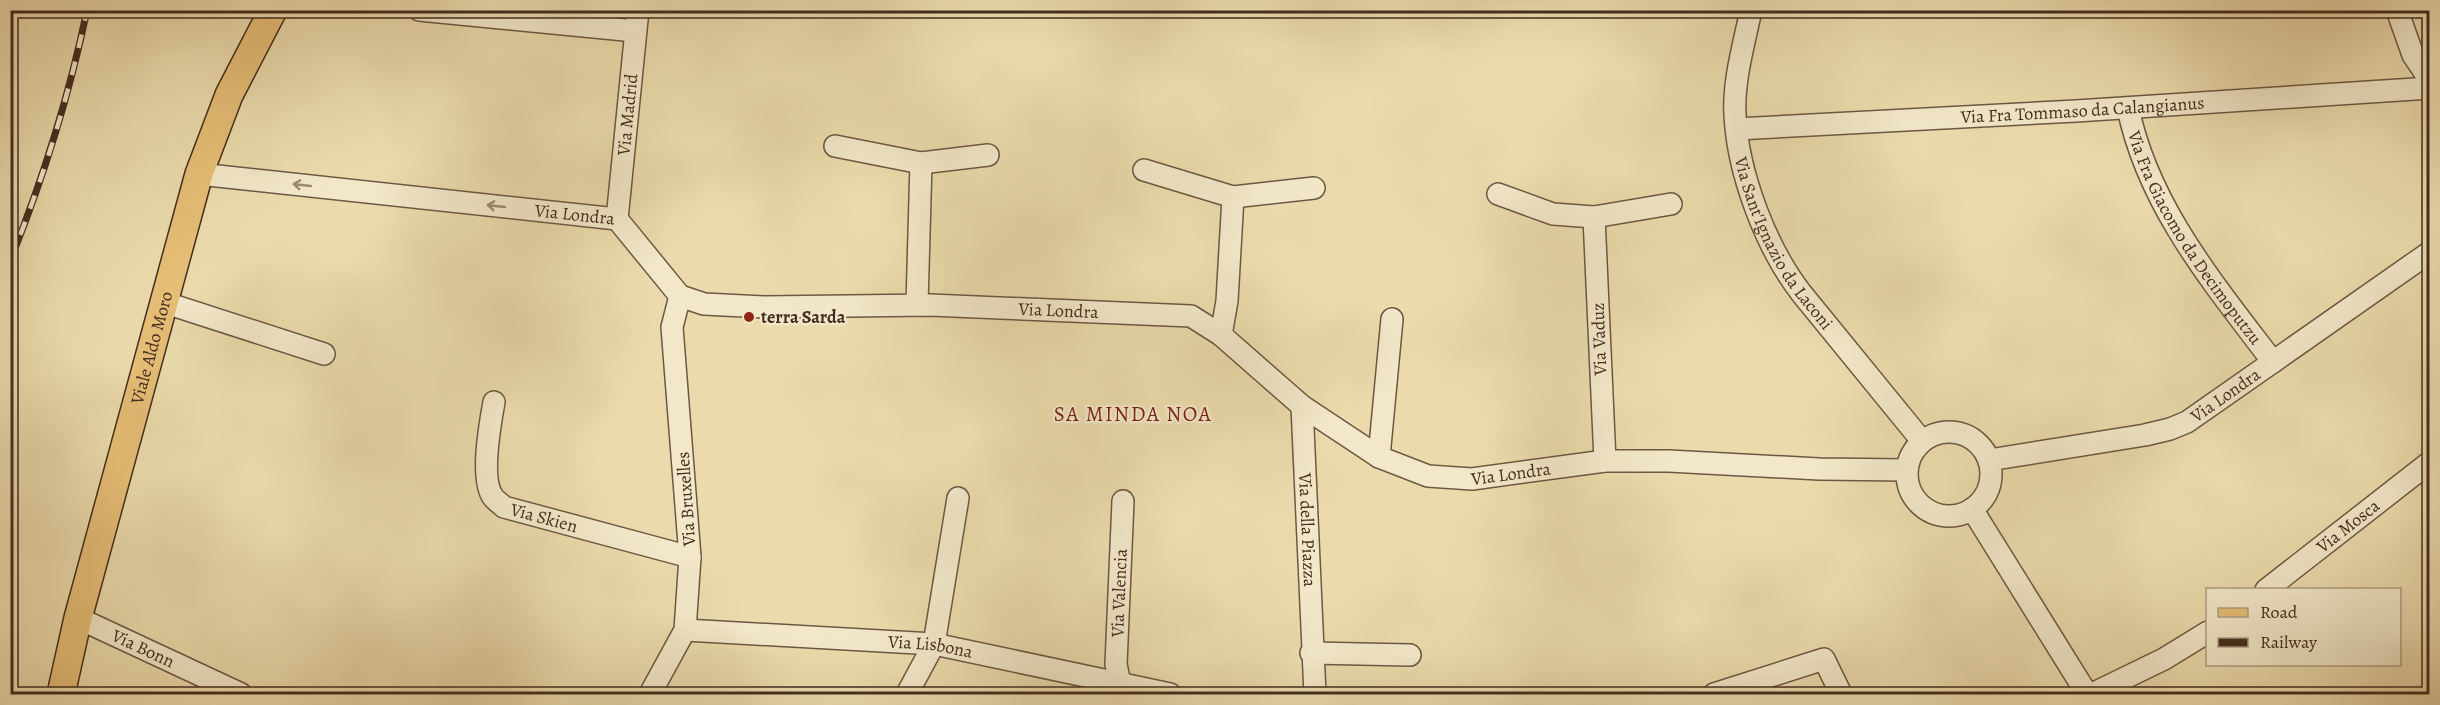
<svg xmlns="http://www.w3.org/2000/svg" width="2440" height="705" font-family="Alegreya,serif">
  <rect width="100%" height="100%" fill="#ebdbac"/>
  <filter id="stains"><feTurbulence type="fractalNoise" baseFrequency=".00333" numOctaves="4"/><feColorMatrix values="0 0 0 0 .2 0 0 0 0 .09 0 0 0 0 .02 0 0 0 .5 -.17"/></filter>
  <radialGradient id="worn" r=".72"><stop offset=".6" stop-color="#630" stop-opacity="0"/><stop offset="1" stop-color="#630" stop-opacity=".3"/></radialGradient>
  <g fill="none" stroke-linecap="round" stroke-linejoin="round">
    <g stroke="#6d5843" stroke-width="24">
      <g id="minor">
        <polyline points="419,10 635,31"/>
        <path id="s1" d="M1751,10c-7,34 -18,71 -16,105 3,59 31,133 67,179l120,147"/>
        <polyline points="2397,10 2413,55 2430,80"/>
        <path id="s2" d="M2128,108c20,98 86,176 145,254"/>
        <path id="s3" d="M1737,129l339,-18 354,-23"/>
        <polyline points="835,146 921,163 988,155"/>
        <polyline points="1144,170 1233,197 1314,188"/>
        <path id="s4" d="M199,174l418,45 63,77 24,8 61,3 165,-2 261,11 30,19 81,71 77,51 49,19 44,3 133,-18h64l150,8 88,1"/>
        <polyline points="1498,194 1553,214 1594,217"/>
        <path id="s5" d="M617,219l21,-209"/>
        <polyline points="166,303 324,354"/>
        <polyline points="917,304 921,163"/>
        <polyline points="1221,335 1227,301 1233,197"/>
        <path id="s6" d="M494,402c-4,22 -14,77 -1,95 3,4 8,7 11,10l186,50"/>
        <path id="s7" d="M1302,406l13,288"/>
        <circle cx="1949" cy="474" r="42"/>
        <polyline points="1379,457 1392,319"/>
        <path id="s8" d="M1989,460l156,-25 25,-6 17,-7 243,-170"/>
        <polyline points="1605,461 1594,217 1671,204"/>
        <polyline points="1972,509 2087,694"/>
        <path id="s9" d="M2266,590l164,-128"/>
        <path id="s10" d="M78,618l163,76"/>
        <path id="s11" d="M685,630l249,14 236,50"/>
        <polyline points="1311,653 1410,655"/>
        <polyline points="650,694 685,630 690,557 672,327 680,296"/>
        <polyline points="907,694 934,644 958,498"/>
        <path id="s12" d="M1117,694l3,-10 -4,-20 7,-163"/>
        <polyline points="1714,694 1824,659 1841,694"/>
        <polyline points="2092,694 2164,659 2208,632"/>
      </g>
    </g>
    <g stroke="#432d20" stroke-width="30">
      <g id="major">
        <path id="s13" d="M61,694l17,-76 121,-444 30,-79 44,-85"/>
      </g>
    </g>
    <use href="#minor" stroke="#f2e8c9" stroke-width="21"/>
    <use href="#major" stroke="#e6be76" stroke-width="27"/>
    <g stroke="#432d20" stroke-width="7">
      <path id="rail" d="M10,261c33,-82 59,-164 77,-251"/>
    </g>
    <use href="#rail" stroke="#f2e8c9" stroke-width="4.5" stroke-dasharray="14" stroke-linecap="butt"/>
  </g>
  <defs><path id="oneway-shaft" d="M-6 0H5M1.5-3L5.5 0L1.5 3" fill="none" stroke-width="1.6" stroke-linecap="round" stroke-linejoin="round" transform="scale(1.5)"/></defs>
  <g stroke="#9a8a74">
    <use href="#oneway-shaft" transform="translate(302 185) rotate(-174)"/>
    <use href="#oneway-shaft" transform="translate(496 206) rotate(-174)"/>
  </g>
  <circle fill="#8f2418" stroke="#f2e8c9" stroke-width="2" cx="749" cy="317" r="6"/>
  <g text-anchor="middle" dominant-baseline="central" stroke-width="4.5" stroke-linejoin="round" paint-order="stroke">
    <g font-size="18" fill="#432d20" stroke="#f2e8c9">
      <text stroke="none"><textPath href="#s3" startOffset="346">Via Fra Tommaso da Calangianus</textPath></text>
      <text stroke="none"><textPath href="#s5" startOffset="105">Via Madrid</textPath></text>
      <text stroke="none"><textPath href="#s4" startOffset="378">Via Londra</textPath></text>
      <text stroke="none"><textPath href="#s2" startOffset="147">Via Fra Giacomo da Decimoputzu</textPath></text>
      <text stroke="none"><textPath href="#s1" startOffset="246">Via Sant'Ignazio da Laconi</textPath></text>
      <text stroke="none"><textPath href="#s4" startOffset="900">Via Londra</textPath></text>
      <text transform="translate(1599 339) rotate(-92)">Via Vaduz</text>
      <text stroke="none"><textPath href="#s13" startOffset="358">Viale Aldo Moro</textPath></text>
      <text stroke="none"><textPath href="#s8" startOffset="249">Via Londra</textPath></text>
      <text stroke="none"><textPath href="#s4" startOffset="1404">Via Londra</textPath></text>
      <text transform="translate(686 499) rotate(-94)">Via Bruxelles</text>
      <text stroke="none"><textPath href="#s6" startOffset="153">Via Skien</textPath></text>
      <text stroke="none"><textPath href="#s9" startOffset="104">Via Mosca</textPath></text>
      <text stroke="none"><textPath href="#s7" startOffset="124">Via della Piazza</textPath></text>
      <text stroke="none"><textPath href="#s12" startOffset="102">Via Valencia</textPath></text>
      <text stroke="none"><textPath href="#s11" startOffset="246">Via Lisbona</textPath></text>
      <text stroke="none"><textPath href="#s10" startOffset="72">Via Bonn</textPath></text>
    </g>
    <g font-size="18" font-weight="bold" fill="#432d20" stroke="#f2e8c9" text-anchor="start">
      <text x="761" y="317">terra Sarda</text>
    </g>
    <g font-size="21" letter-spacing="1.5" fill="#7a1f14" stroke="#f2e8c9">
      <text x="1133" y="414">SA MINDA NOA</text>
    </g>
  </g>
  <rect width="2440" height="705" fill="none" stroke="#ebdbac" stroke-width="36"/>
  <rect x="12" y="12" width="2416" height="681" fill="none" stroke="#432d20" stroke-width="3"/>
  <rect x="18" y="18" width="2404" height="669" fill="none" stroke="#432d20" stroke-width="1.5"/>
  <rect x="2206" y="588" width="195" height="78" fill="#f2e8c9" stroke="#ac9d85" stroke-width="1.5"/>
  <rect x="2218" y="608" width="30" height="9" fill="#e6be76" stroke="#ac9d85" stroke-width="1.5"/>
  <text x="2260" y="618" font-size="18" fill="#432d20">Road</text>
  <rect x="2218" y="638" width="30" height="9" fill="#432d20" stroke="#ac9d85" stroke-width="1.5"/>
  <text x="2260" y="648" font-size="18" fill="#432d20">Railway</text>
  <rect width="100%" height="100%" filter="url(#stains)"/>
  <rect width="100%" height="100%" fill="url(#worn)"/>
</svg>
